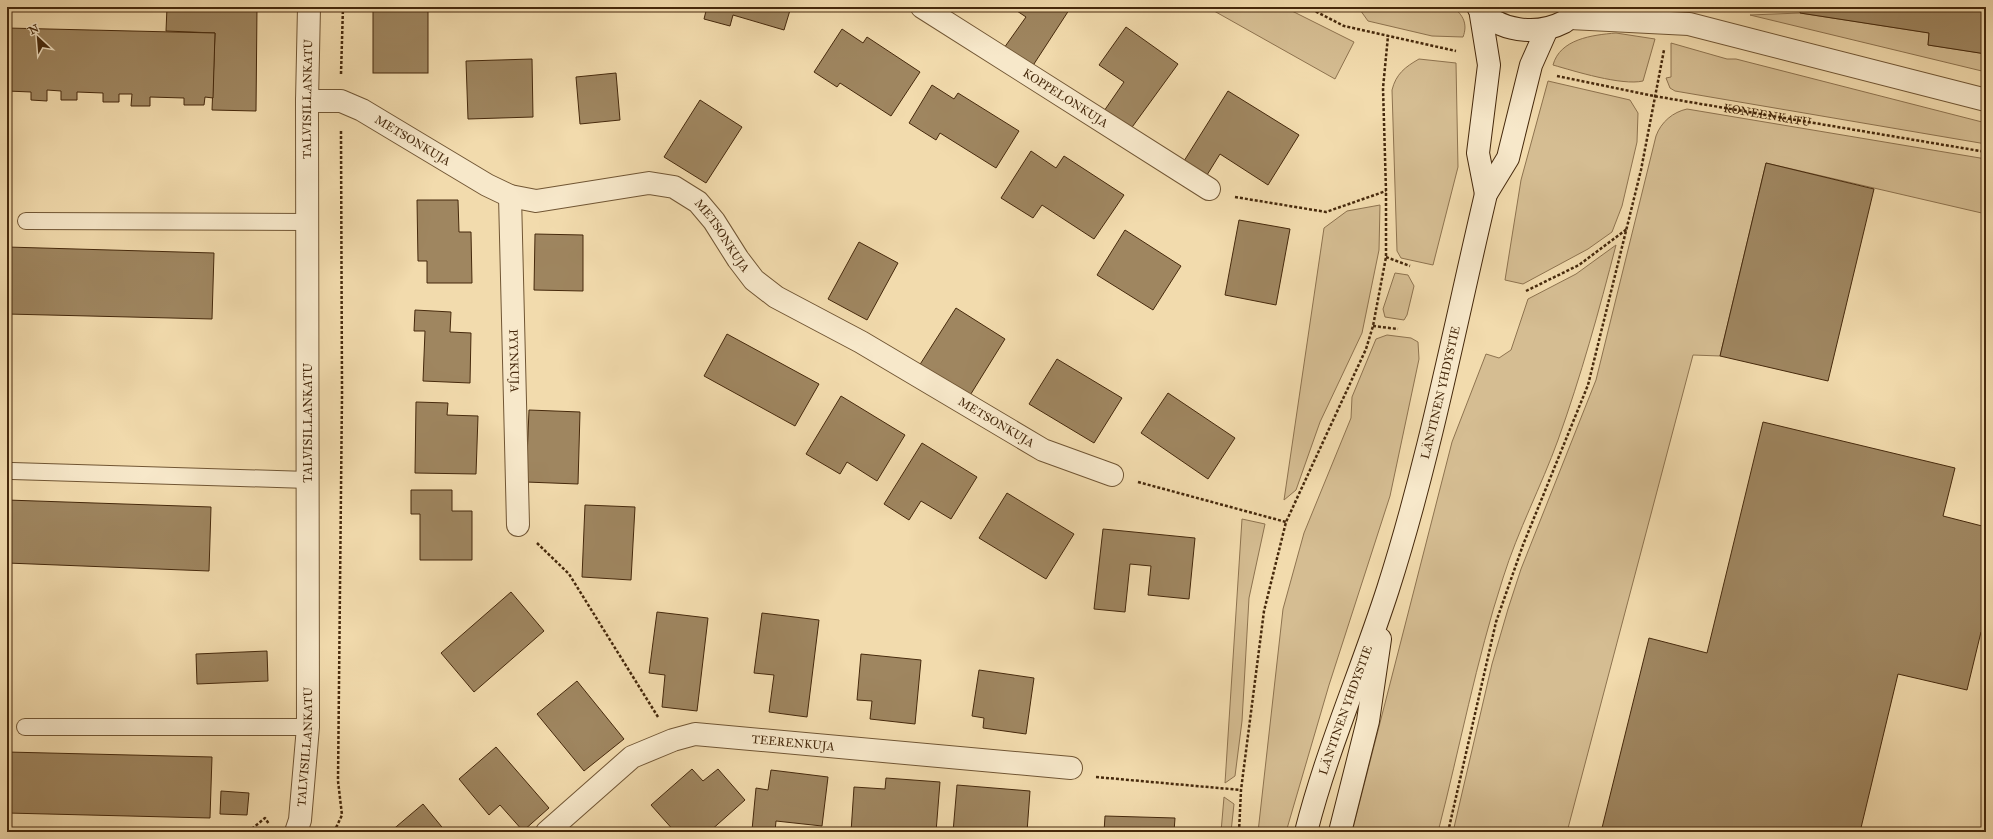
<svg xmlns="http://www.w3.org/2000/svg" width="1993" height="839" font-family="'IM FELL Great Primer',serif">
  <rect width="100%" height="100%" fill="#f2dbad"/>
  <filter id="stains"><feTurbulence type="fractalNoise" baseFrequency=".005" numOctaves="4"/><feColorMatrix values="0 0 0 0 .2 0 0 0 0 .09 0 0 0 0 .02 0 0 0 .5 -.17"/></filter>
  <radialGradient id="worn" r=".72"><stop offset=".6" stop-color="#630" stop-opacity="0"/><stop offset="1" stop-color="#630" stop-opacity=".3"/></radialGradient>
  <g fill="#d5bd92" stroke="#8e734f">
    <polygon points="1207,7 1284,7 1354,42 1335,79"/>
    <path d="M1358,7h95c10,8 15,17 10,30l-31,-1 -64,-15z"/>
    <polygon points="1800,13 1929,33 1928,45 1986,54 1986,72 1750,15"/>
    <path d="M1616,33l39,6 -12,42c-21,5 -69,-10 -90,-16 7,-26 39,-30 63,-32z"/>
    <polygon points="1671,43 1727,59 1736,59 1986,123 1986,144 1675,91 1670,88 1666,78 1671,77"/>
    <path d="M1419,59l37,4 2,104 -25,98 -32,-7 -4,-7 -5,-161c4,-16 13,-23 27,-31z"/>
    <polygon points="1548,81 1630,100 1638,113 1637,142 1622,206 1612,232 1588,249 1523,284 1505,280 1521,180"/>
    <path d="M1687,109l299,50v55l-220,-51 -46,193 -27,-1 -126,477h-114l39,-168 16,-55 13,-40 75,-189 60,-244c5,-14 17,-24 31,-27z"/>
    <polygon points="1380,205 1379,250 1362,333 1320,422 1296,490 1284,500 1324,228 1347,211"/>
    <path d="M1616,245c-17,66 -35,131 -58,195 -17,47 -40,90 -55,138 -27,83 -43,169 -65,254h-86l100,-390 34,-88 13,4 12,-8 17,-51 48,-25z"/>
    <polygon points="1395,273 1408,275 1414,286 1407,315 1404,320 1385,317 1383,309"/>
    <polygon points="1387,335 1411,338 1418,342 1419,359 1390,496 1329,685 1286,832 1258,832 1283,609 1304,533 1351,418 1352,397 1376,339"/>
    <polygon points="1242,519 1265,524 1249,598 1242,721 1235,776 1225,783"/>
    <polygon points="1224,797 1234,804 1231,832 1221,832"/>
  </g>
  <g fill="#9f8660" stroke="#46290c">
    <polygon points="167,7 257,7 256,111 212,110 215,33 166,31"/>
    <polygon points="707,7 791,7 784,30 733,15 730,26 704,19"/>
    <polygon points="1011,7 1071,7 1032,67 1004,48 1026,17"/>
    <polygon points="1801,7 1986,7 1986,54 1928,45 1929,33 1800,13"/>
    <rect x="373" y="11" width="55" height="62"/>
    <polygon points="1126,27 1178,64 1130,130 1104,111 1124,82 1099,65"/>
    <polygon points="7,28 215,33 213,98 205,97 204,105 184,105 184,98 150,97 150,106 131,106 132,94 119,94 119,102 103,102 103,93 77,92 77,100 61,100 61,91 47,90 47,101 31,100 31,92 7,91"/>
    <polygon points="842,29 863,43 867,37 920,72 891,116 840,83 837,87 814,72"/>
    <polygon points="532,59 533,117 468,119 466,61"/>
    <polygon points="616,73 620,120 580,124 576,77"/>
    <polygon points="932,85 954,99 958,93 1019,131 996,168 940,133 936,140 909,123"/>
    <polygon points="1228,91 1299,135 1268,185 1220,154 1207,175 1184,161"/>
    <polygon points="700,100 742,127 706,183 664,157"/>
    <polygon points="1031,151 1056,168 1064,156 1124,195 1094,239 1042,205 1033,218 1001,198"/>
    <polygon points="1766,163 1874,189 1828,381 1720,356"/>
    <polygon points="417,200 458,200 459,232 471,232 472,283 427,283 427,261 418,261"/>
    <polygon points="1239,220 1290,229 1276,305 1225,295"/>
    <polygon points="1125,230 1181,266 1153,310 1097,275"/>
    <polygon points="535,234 583,235 583,291 534,290"/>
    <polygon points="859,242 898,263 867,320 828,299"/>
    <polygon points="7,247 214,253 212,319 7,314"/>
    <polygon points="956,308 1005,339 969,397 919,366"/>
    <polygon points="415,310 451,312 450,332 471,333 470,383 423,381 425,331 414,331"/>
    <polygon points="727,334 819,384 795,426 704,376"/>
    <polygon points="1057,359 1122,398 1094,443 1029,404"/>
    <polygon points="1168,393 1235,438 1208,479 1141,433"/>
    <polygon points="841,396 905,435 877,481 847,462 840,474 806,454"/>
    <polygon points="416,402 448,403 447,415 478,416 476,474 415,473"/>
    <polygon points="529,410 580,412 578,484 526,482"/>
    <polygon points="1763,422 1955,468 1943,516 1986,527 1986,634 1981,632 1967,690 1898,674 1860,832 1601,832 1649,638 1707,653"/>
    <polygon points="922,443 977,477 951,519 921,501 909,520 884,504"/>
    <polygon points="411,490 452,490 452,511 472,511 472,560 420,560 420,514 411,514"/>
    <polygon points="1007,493 1074,534 1046,579 979,538"/>
    <polygon points="7,500 211,507 209,571 7,563"/>
    <polygon points="585,505 635,507 631,580 582,577"/>
    <polygon points="1103,529 1195,538 1189,599 1148,595 1151,566 1130,564 1125,612 1094,609"/>
    <polygon points="511,592 544,631 474,692 441,653"/>
    <polygon points="657,612 708,618 697,711 662,707 665,675 649,673"/>
    <polygon points="762,613 819,620 807,717 769,712 774,675 754,673"/>
    <polygon points="267,651 268,681 197,684 196,654"/>
    <polygon points="861,654 921,660 915,724 870,719 872,701 857,700"/>
    <polygon points="979,670 1034,678 1026,734 983,728 984,718 972,716"/>
    <polygon points="577,681 624,739 584,771 537,714"/>
    <polygon points="496,747 549,808 523,831 500,805 489,815 459,779"/>
    <polygon points="7,752 212,757 210,818 7,813"/>
    <polygon points="692,769 703,781 718,769 745,800 709,832 675,832 651,805"/>
    <polygon points="771,770 828,777 822,826 776,821 775,832 752,830 756,788 768,790"/>
    <polygon points="886,778 940,782 936,832 851,832 854,787 885,789"/>
    <polygon points="957,785 1030,791 1027,832 953,832"/>
    <polygon points="221,791 249,793 247,815 220,814"/>
    <polygon points="423,804 446,832 390,832"/>
    <polygon points="1105,816 1175,818 1174,832 1104,832"/>
  </g>
  <g fill="none" stroke-linecap="round" stroke-linejoin="round">
    <g stroke="#715634" stroke-width="18">
      <g id="service">
        <polyline points="26,221 307,222"/>
        <polyline points="12,471 308,480"/>
        <polyline points="25,727 308,727"/>
      </g>
    </g>
    <g stroke="#715634" stroke-width="24">
      <g id="minor">
        <path id="s2" d="M922,7l287,182"/>
        <polyline points="1570,18 1689,24 1986,100"/>
        <path id="s3" d="M307,101h34l21,9 125,75 23,11 26,5 113,-18 25,4 24,15 16,19 24,38 16,21 22,17 85,45 182,108 69,25"/>
        <path id="s4" d="M510,196l8,329"/>
        <path id="s5" d="M296,832l4,-12 8,-93 -1,-626 2,-94"/>
        <path id="s6" d="M547,832l85,-75 41,-17 22,-6 376,34"/>
      </g>
    </g>
    <g stroke="#46290c" stroke-width="24">
      <g id="secondary">
        <path d="M1478,7c20,25 59,29 86,15 6,-4 10,-10 15,-15"/>
        <polyline points="1480,9 1489,65 1478,153 1486,194"/>
        <path id="s7" d="M1306,832c21,-83 56,-162 82,-243 41,-128 67,-264 98,-395l22,-36 23,-93 16,-36"/>
        <polyline points="1340,832 1368,721 1380,639"/>
      </g>
    </g>
    <g stroke="#46290c" stroke-width="2.5" stroke-dasharray="3 2" stroke-linecap="butt">
      <polyline points="1307,7 1344,26 1456,51"/>
      <polyline points="341,74 343,7"/>
      <path id="s1" d="M1557,76l97,20 332,56"/>
      <polyline points="1235,197 1326,212 1386,191"/>
      <polyline points="1386,257 1410,266"/>
      <polyline points="1526,291 1579,265 1627,229"/>
      <polyline points="1373,326 1398,329"/>
      <polyline points="1138,482 1286,522"/>
      <polyline points="537,543 569,574 658,717"/>
      <polyline points="1096,777 1241,790"/>
      <polyline points="248,832 265,818 269,824"/>
      <polyline points="334,832 342,815 338,781 342,394 341,131"/>
      <polyline points="1239,832 1241,790 1264,611 1286,522 1366,349 1373,326 1386,257 1386,191 1383,88 1388,36"/>
      <polyline points="1448,832 1496,622 1523,545 1588,385 1641,170 1664,50"/>
    </g>
    <use href="#service" stroke="#f7e8ca" stroke-width="16"/>
    <use href="#minor" stroke="#f7e8ca" stroke-width="22"/>
    <use href="#secondary" stroke="#f7e8ca" stroke-width="22"/>
  </g>
  <g text-anchor="middle" dominant-baseline="central" stroke-width="3" stroke-linejoin="round" paint-order="stroke">
    <g font-size="12" fill="#46290c" stroke="#f7e8ca">
      <text stroke="none"><textPath href="#s2" startOffset="170">KOPPELONKUJA</textPath></text>
      <text stroke="none"><textPath href="#s5" startOffset="734">TALVISILLANKATU</textPath></text>
      <text stroke="none"><textPath href="#s1" startOffset="214">KONEENKATU</textPath></text>
      <text stroke="none"><textPath href="#s3" startOffset="116">METSONKUJA</textPath></text>
      <text stroke="none"><textPath href="#s3" startOffset="464">METSONKUJA</textPath></text>
      <text stroke="none"><textPath href="#s4" startOffset="165">PYYNKUJA</textPath></text>
      <text stroke="none"><textPath href="#s7" startOffset="460">LÄNTINEN YHDYSTIE</textPath></text>
      <text stroke="none"><textPath href="#s3" startOffset="800">METSONKUJA</textPath></text>
      <text transform="translate(308 423) rotate(-90)">TALVISILLANKATU</text>
      <text stroke="none"><textPath href="#s7" startOffset="128">LÄNTINEN YHDYSTIE</textPath></text>
      <text stroke="none"><textPath href="#s6" startOffset="279">TEERENKUJA</textPath></text>
      <text stroke="none"><textPath href="#s5" startOffset="86">TALVISILLANKATU</textPath></text>
    </g>
  </g>
  <rect width="1993" height="839" fill="none" stroke="#f2dbad" stroke-width="24"/>
  <rect x="8" y="8" width="1977" height="823" fill="none" stroke="#46290c" stroke-width="2"/>
  <rect x="12" y="12" width="1969" height="815" fill="none" stroke="#46290c"/>
  <g transform="translate(38 38) rotate(334)" stroke="#f7e8ca" stroke-width="3" paint-order="stroke">
  <path d="M0-3L7 15L0 10L-7 15Z" fill="#46290c"/>
  <text y="-6" font-size="11" font-weight="bold" text-anchor="middle" fill="#46290c">N</text>
  </g>
  <rect width="100%" height="100%" filter="url(#stains)"/>
  <rect width="100%" height="100%" fill="url(#worn)"/>
</svg>
